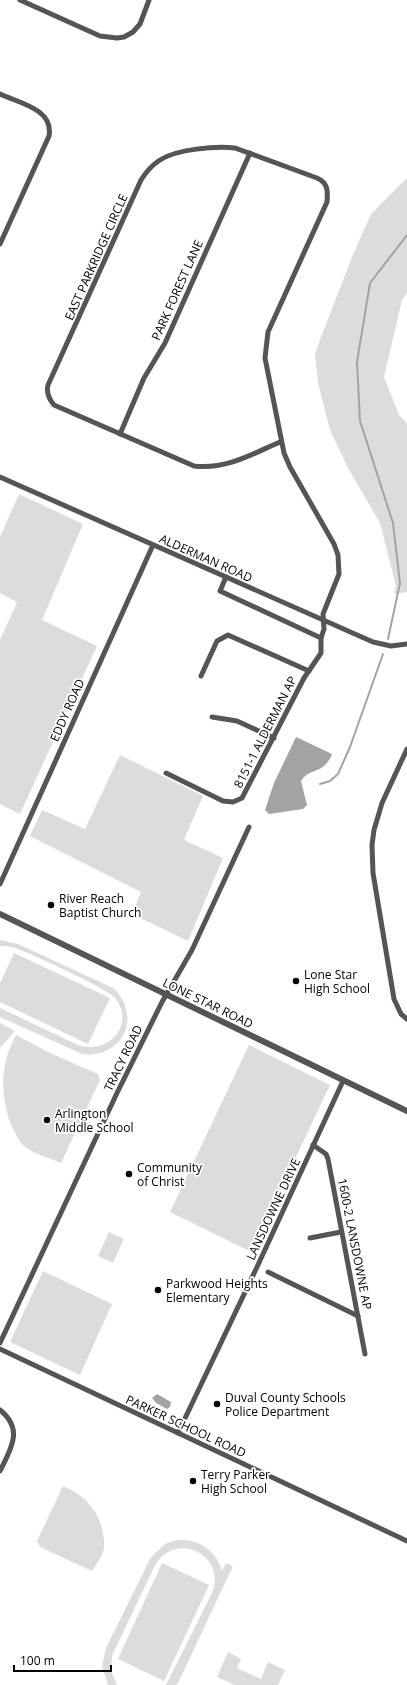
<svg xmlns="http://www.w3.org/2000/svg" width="407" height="1685" font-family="'Open Sans',sans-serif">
  <rect width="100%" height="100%" fill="#fff"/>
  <g fill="#dcdcdc">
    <polygon points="407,178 407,293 402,300 384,377 399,415 407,424 407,592 394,594 396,586 380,523 348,468 330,430 318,383 315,353 352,257 371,214"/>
    <polygon points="19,494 83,524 42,620 97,646 20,814 0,804 0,640 17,602 0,593 0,537"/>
    <polygon points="120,755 203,796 184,840 223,858 188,941 132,914 141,892 30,836 42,810 85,829"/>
    <path d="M0,940l18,4 95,44c30,28 10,71 -31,66l-82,-37v-9l78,37c31,10 59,-22 36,-48 -8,-9 -88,-46 -102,-50 -4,-1 -8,-1 -12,-1z"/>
    <polygon points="14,953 110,998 88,1044 0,1002 0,983"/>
    <polygon points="0,1023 15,1031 0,1048"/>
    <path d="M16,1035l36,19 46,20 2,6 -39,83c-11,-5 -28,-9 -37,-17 -6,-6 -9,-14 -13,-21 -11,-32 -11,-61 5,-90z"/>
    <polygon points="249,1045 330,1085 251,1252 170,1212"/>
    <polygon points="109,1232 124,1239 113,1263 98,1256"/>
    <polygon points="43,1271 112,1304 80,1375 10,1342"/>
    <path d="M63,1486c21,8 36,25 40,47 1,6 2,13 0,19 -2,6 -7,13 -11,19l-52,-24 -3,-6z"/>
    <path d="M176,1540c22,-2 40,10 46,31l4,-8 7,3 -55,117 -2,2h-10l46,-92c15,-38 -36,-63 -57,-28l-43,91 -1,15 6,14h-9l-6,-19 4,-18 45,-91 14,-13z"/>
    <polygon points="162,1563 209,1585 164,1681 118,1659"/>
    <polygon points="228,1652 241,1659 237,1668 261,1679 268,1662 285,1670 278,1685 235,1685 217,1677"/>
  </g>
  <g fill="#a3a3a3">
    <path d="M296,737l36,17c-8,21 -22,13 -31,27l6,24 -4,4 -34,5 -4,-4 9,-27z"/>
    <polygon points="157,1394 171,1402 170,1407 167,1409 156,1403 152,1398"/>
  </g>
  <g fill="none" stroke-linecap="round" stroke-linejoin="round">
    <g stroke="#a3a3a3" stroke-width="2">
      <polyline points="388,639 400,583 393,523 360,421 357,362 370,283 407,235"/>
      <polyline points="320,784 330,781 338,774 350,747 383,654"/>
    </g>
    <g stroke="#555" stroke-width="5">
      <polyline points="20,0 100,36 117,38 124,37 133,32 140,24 149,0"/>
      <path d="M0,94c19,9 54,15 49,42l-49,108"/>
      <polyline points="120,434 144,378 165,343 250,153"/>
      <polyline points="0,477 373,642 391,646 407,644"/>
      <polyline points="226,577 220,591 321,638"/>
      <polyline points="201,676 217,641 228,635 309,671"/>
      <polyline points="212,717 237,721 274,738"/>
      <polyline points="407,749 382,803 374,830 372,845 373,873 394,999 401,1014 407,1019"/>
      <path d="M166,773l57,28 10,1 9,-4 62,-120 17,-25v-15l3,-9 -1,-15 16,-40 -1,-19 -4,-11 -44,-77 -6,-14 -19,-95 3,-26 59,-130c1,-11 1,-19 -10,-24l-82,-30c-20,-2 -58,1 -75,12 -8,5 -14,12 -19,20l-93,205c-2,8 1,14 6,20l140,61c32,4 58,-12 86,-24"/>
      <polyline points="0,884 153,545"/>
      <polyline points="313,1145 326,1154 328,1159 365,1354"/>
      <polyline points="310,1238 341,1232"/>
      <polyline points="268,1272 358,1316"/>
      <polyline points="0,1343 117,1093 162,1002 192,950 249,827"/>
      <polyline points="0,1349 407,1541"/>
      <path d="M0,1410c24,19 11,39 0,61"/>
      <polyline points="178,1433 257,1267 343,1081"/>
    </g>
    <polyline stroke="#555" stroke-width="6" points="0,914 407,1111"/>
  </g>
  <g fill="#000" stroke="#fff" stroke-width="1.5">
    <circle cx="51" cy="905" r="4"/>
    <circle cx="296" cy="981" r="4"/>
    <circle cx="47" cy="1120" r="4"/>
    <circle cx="129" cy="1174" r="4"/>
    <circle cx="158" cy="1290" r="4"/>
    <circle cx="217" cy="1404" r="4"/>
    <circle cx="193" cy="1481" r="4"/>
  </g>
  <g text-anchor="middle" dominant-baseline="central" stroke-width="3.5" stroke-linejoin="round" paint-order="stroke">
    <g font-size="12" fill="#000" stroke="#fff">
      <text transform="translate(96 257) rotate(-66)">EAST PARKRIDGE CIRCLE</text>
      <text transform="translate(177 290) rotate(-66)">PARK FOREST LANE</text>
      <text transform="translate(206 558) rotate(24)">ALDERMAN ROAD</text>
      <text transform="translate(67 710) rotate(-66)">EDDY ROAD</text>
      <text transform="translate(265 732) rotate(-63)">8151-1 ALDERMAN AP</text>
      <text transform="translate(208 1003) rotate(26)">LONE STAR ROAD</text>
      <text transform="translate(123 1058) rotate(-64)">TRACY ROAD</text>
      <text transform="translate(273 1209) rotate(-65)">LANSDOWNE DRIVE</text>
      <text transform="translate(355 1244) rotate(79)">1600-2 LANSDOWNE AP</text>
      <text transform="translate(186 1426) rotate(25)">PARKER SCHOOL ROAD</text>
    </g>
    <g font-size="12" fill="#000" stroke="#fff" text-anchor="start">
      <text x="59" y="898">River Reach<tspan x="59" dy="14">Baptist Church</tspan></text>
      <text x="304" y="974">Lone Star<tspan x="304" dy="14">High School</tspan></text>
      <text x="55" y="1113">Arlington<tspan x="55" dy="14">Middle School</tspan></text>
      <text x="137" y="1167">Community<tspan x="137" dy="14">of Christ</tspan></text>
      <text x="166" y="1283">Parkwood Heights<tspan x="166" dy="14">Elementary</tspan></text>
      <text x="225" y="1397">Duval County Schools<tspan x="225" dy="14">Police Department</tspan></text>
      <text x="201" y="1474">Terry Parker<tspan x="201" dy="14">High School</tspan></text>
    </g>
  </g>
  <path d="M14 1665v6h97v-6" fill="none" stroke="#000000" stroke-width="2"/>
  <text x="20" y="1665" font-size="12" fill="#000000" stroke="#ffffff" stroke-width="3" paint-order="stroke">100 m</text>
</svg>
